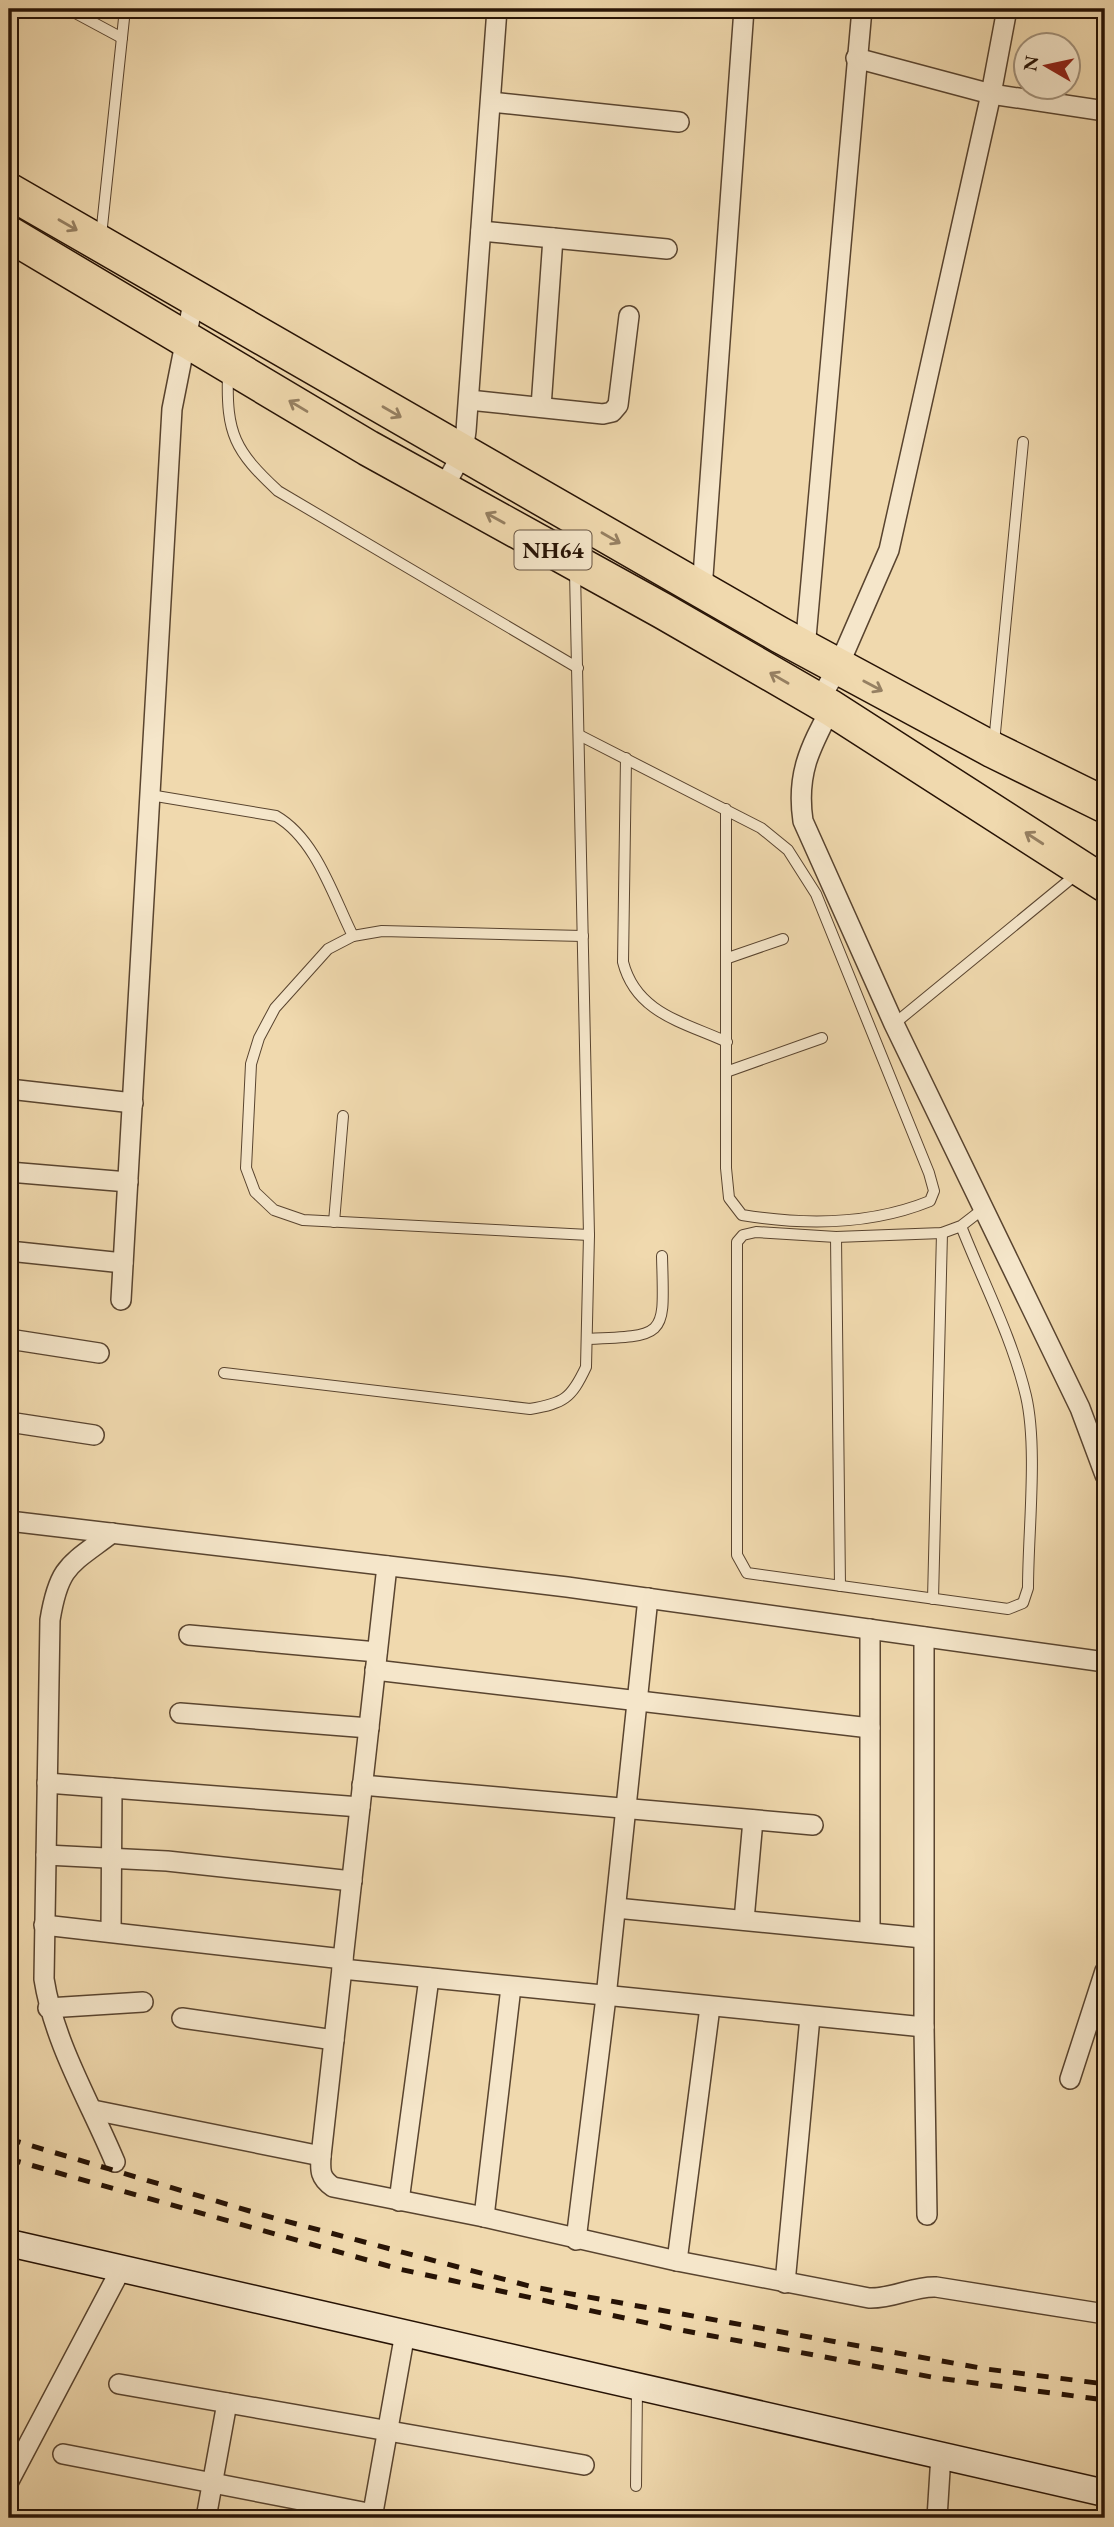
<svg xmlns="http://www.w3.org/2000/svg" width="1114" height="2527" font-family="'EB Garamond',serif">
  <rect width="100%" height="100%" fill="#f0d9ae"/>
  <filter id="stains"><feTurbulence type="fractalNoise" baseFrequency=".00286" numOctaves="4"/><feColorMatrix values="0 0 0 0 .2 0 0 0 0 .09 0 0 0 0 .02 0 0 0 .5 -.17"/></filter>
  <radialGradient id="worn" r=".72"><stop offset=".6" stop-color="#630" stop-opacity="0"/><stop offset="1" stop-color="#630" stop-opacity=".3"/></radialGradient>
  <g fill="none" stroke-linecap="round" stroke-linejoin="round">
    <g stroke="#59442f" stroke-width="12">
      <g id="lane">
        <polyline points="68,9 122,38"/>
        <polyline points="101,236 125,9"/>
        <path d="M228,374c-2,60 7,77 50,117l300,177"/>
        <path d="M579,735l182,93 27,22 28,44 113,279 5,18 -4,10c-59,24 -127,24 -188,14l-13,-17 -3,-30v-359"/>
        <polyline points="994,743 1023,442"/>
        <path d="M626,758l-3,204c13,51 60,60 104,80"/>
        <path d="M150,795l126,21c40,23 57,80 77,120"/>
        <polyline points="583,936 382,931 353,936 328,949 275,1008 259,1038 251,1064 246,1168 255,1192 274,1210 303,1220 589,1235"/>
        <polyline points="728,958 783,939"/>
        <polyline points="894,1024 1078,873"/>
        <polyline points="726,1072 822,1038"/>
        <polyline points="334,1222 343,1116"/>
        <path d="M961,1226c22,56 51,111 65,170 12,52 2,136 2,192l-5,15 -15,6 -261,-36 -10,-18v-313l6,-7 13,-3 80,5 106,-4 19,-7 22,-17"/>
        <polyline points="836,1237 840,1586"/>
        <path d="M587,1339c82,-3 77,-3 75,-83"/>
        <path d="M224,1373l306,36c34,-6 41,-10 56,-42l3,-132 -14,-663"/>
        <polyline points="933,1599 942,1233"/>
        <polyline points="636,2486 637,2388"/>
      </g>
    </g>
    <g stroke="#59442f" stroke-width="22">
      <g id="street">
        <polyline points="856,58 991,94 1105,111"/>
        <polyline points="491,102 679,122"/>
        <polyline points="481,231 667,249"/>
        <polyline points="469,400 603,414 612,412 618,405 629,316"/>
        <polyline points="541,407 553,238"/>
        <polyline points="443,489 463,452 466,431 497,9"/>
        <polyline points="702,590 744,9"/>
        <polyline points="805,649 862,9"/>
        <polyline points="819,701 838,667 889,550 991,94 1007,9"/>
        <path d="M831,708c-21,40 -35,66 -28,113l91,203 186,384 25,67"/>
        <polyline points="9,1089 133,1103"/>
        <polyline points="9,1172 128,1182"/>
        <polyline points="9,1251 123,1263"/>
        <polyline points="121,1300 172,409 194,298"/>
        <polyline points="9,1339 99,1353"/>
        <polyline points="9,1422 94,1435"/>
        <polyline points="9,1521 567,1587 1105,1662"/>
        <path d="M112,1533c-42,32 -53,32 -62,87l-6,359c10,64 46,123 71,183"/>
        <path d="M387,1566l-66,590c-1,15 -1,22 12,31l151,30 193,44 192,37c24,1 44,-12 67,-11l169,27"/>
        <polyline points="189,1635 377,1652"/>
        <polyline points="924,1637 924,2027 927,2215"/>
        <polyline points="375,1670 870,1728"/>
        <polyline points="180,1713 369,1728"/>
        <polyline points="47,1783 360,1807"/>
        <polyline points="362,1785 813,1825"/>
        <polyline points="46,1855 167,1861 352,1881"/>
        <polyline points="616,1908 923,1938"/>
        <polyline points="744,1920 753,1820"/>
        <polyline points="44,1925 343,1959"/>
        <polyline points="111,1932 112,1788"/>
        <polyline points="870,1932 870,1629"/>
        <polyline points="342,1969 924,2027"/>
        <polyline points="48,2008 143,2002"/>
        <polyline points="182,2018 334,2040"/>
        <polyline points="1070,2079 1105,1971"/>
        <polyline points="93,2110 321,2156"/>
        <polyline points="399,2201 429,1978"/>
        <polyline points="484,2217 511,1987"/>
        <polyline points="576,2240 606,1997 648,1598"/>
        <polyline points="677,2261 710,2007"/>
        <polyline points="785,2283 810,2017"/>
        <polyline points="119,2384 584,2465"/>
        <polyline points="63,2454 373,2514"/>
        <polyline points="9,2481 121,2269"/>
        <polyline points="206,2518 227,2403"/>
        <polyline points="372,2518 405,2333"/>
        <polyline points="937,2518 941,2455"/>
      </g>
    </g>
    <g stroke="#271305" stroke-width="29">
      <polyline id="secondary" points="9,2243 1105,2493"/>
    </g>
    <g stroke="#271305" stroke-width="38">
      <g id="highway">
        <polyline points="9,191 780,635 993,750 1105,805"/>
        <polyline points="9,234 368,448 663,611 831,708 1105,884"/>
      </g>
    </g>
    <use href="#lane" stroke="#f5e6ca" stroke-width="10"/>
    <use href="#street" stroke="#f5e6ca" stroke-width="19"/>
    <use href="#secondary" stroke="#f5e6ca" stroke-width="26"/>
    <use href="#highway" stroke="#f0d9ae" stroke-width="35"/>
    <g stroke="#271305" stroke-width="5" stroke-dasharray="12 12" stroke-linecap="butt">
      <polyline points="9,2139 263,2215 533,2287 986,2369 1105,2384"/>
      <polyline points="9,2159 399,2269 675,2329 937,2378 1105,2400"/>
    </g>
  </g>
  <defs><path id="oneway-shaft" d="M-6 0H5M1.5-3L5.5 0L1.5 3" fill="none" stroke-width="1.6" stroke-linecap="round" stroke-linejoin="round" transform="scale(1.75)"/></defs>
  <g stroke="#968062">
    <use href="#oneway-shaft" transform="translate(68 225) rotate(30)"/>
    <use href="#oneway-shaft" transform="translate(298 406) rotate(-149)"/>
    <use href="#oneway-shaft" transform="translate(392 412) rotate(30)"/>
    <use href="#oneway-shaft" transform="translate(495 518) rotate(-151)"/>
    <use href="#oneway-shaft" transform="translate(611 538) rotate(30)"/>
    <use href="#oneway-shaft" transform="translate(779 678) rotate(-150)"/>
    <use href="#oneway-shaft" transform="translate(873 686) rotate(28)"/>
    <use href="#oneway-shaft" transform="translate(1034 838) rotate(-147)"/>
  </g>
  <g text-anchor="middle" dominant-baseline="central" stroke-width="7" stroke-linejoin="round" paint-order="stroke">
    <rect fill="#f5e6ca" stroke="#655240" stroke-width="2" x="514.5" y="530.5" width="77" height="39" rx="5"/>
    <g font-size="23" font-weight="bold" fill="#271305">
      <text x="553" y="550">NH64</text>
    </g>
  </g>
  <rect width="1114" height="2527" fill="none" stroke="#f0d9ae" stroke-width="35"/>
  <rect x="10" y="10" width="1093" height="2506" fill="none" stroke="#271305" stroke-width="3.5"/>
  <rect x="18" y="18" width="1079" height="2492" fill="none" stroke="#271305" stroke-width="2"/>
  <g transform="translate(1047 66) rotate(279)"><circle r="33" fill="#f5e6ca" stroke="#a3927b" stroke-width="2"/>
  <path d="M0-5L12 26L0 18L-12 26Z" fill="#8f2418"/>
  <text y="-10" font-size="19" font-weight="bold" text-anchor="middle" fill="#271305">N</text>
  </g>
  <rect width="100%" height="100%" filter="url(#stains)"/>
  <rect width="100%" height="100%" fill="url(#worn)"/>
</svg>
